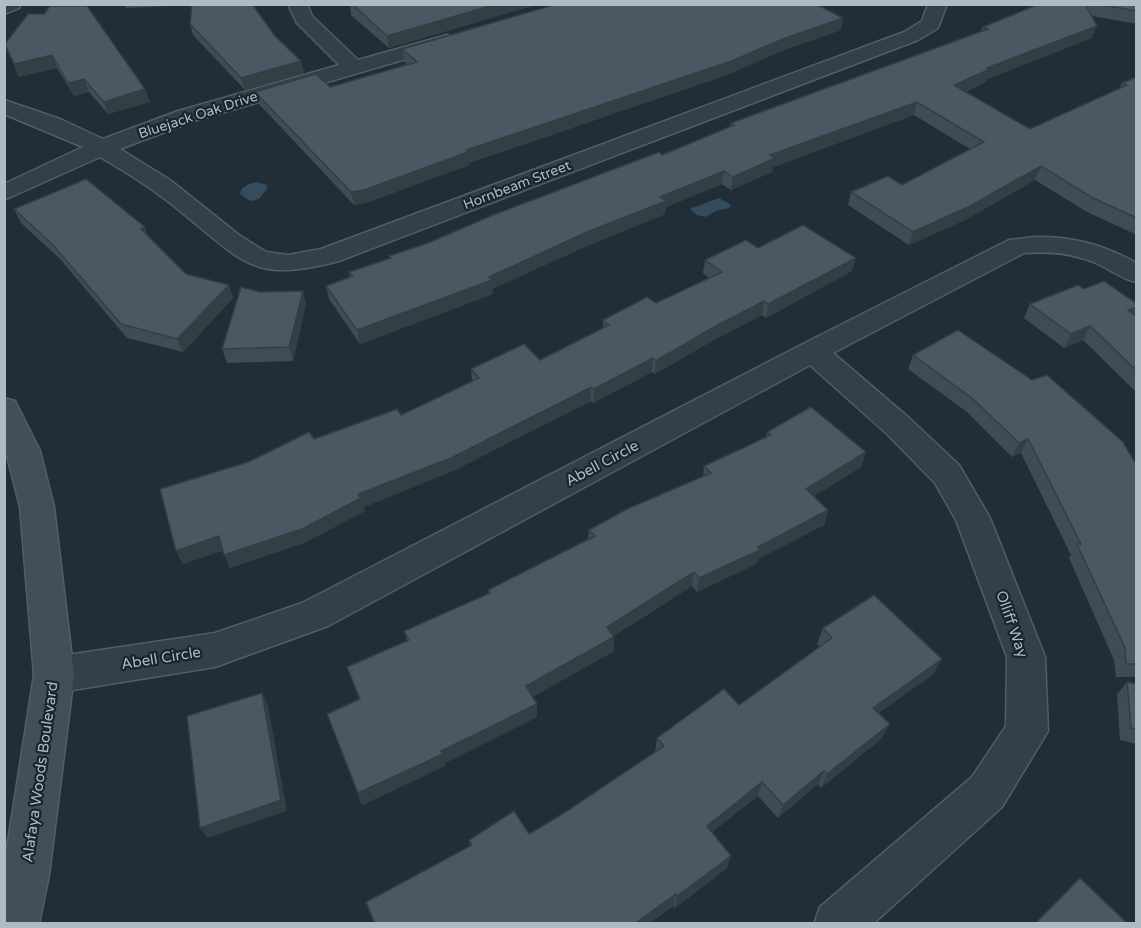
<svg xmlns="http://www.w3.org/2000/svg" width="1141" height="928" font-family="'Varela Round',sans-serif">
  <rect width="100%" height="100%" fill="#212e37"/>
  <g fill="#354c5e">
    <path d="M256,182l11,3v4l-8,10 -9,2 -10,-7c1,-8 9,-10 16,-12z"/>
    <polygon points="719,198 731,205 729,208 716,211 705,217 697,215 690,209"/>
  </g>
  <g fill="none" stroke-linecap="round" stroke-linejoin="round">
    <g stroke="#525d65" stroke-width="3">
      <g id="street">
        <polygon points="4,4 21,4 19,8 4,14"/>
        <path d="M288,4h19l5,12 46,44 89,-25 7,2 3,4 -3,4 -260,76 -74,28 50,31 69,55 27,17 22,3 33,-6 583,-217 18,-11 6,-17h19l-9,24 -20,12 -579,221c-87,23 -95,1 -159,-50 -24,-20 -52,-38 -80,-54l-96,43v-16l79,-37 -79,-33v-14l56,19 43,20 75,-28 161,-46 -42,-42z"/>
        <path d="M1035,237c36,-1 70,8 101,26v19c-14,-3 -25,-12 -38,-18 -24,-11 -48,-13 -74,-11l-191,100 76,65 50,47 31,53 55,139 3,74 -46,76 -129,117h-59l6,-17 152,-130 34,-51 1,-69 -51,-137 -21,-37 -48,-49 -77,-69 -482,261 -113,41 -161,26 -14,-6 -6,-12 6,-12 14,-6 161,-24 87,-30 501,-259 206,-104z"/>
      </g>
    </g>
    <g stroke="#525d65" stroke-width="3">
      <polygon id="secondary" points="4,398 15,401 40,451 54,507 74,675 49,875 39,924 4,924 4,867 34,675 20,507 4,444"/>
    </g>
    <use href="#street" fill="#343f48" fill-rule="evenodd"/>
    <use href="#secondary" fill="#424f5b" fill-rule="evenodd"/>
  </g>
  <g fill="#3f4c55">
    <polygon points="124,4 255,4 255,9 275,36 301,61 304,73 245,90 193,35 190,24 191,5 126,8"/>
    <polygon points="350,4 539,4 389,48 351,15"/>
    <polygon points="1039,4 1137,4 1137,24 1092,16 1092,38 987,79 986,82 965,92 1030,129 1119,89 1122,83 1137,77 1137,235 1087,212 1035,180 965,220 909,245 848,205 851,192 902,185 970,149 914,115 773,167 772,172 731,190 722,184 666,207 665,214 587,246 492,289 493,294 360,344 329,299 326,286 350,277 349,272 389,258 389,256 428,243 662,155 730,127 731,123 981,31 983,27"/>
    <polygon points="28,14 150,102 108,114 89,92 74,96 57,68 19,77 5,44"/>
    <polygon points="841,30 781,51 727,75 469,163 469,165 366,203 354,205 259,104 255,92 330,87 407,64 404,62 402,49"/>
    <polygon points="14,209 149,237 186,274 229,285 233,298 183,352 127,338 60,259 21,223"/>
    <polygon points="758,248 852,271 766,318 762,315 712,341 655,374 652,372 593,403 591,401 453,471 364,507 365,511 306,542 230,568 223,550 183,564 176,551 248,462 314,439 401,415 472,382 471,369 540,360 603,329 603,320 656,303 709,278 703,273 705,260"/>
    <polygon points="1084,289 1137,304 1137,310 1134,315 1137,317 1137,393 1083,340 1064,348 1024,318 1030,304"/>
    <polygon points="306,304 293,361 227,363 222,349"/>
    <polygon points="913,355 1137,466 1137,677 1116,677 1114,660 1069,558 1071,555 1021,453 1012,457 967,412 908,369"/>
    <polygon points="767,432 866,452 861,467 814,496 828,510 824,525 758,559 756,564 697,592 692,586 614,636 614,651 532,697 537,704 537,717 445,763 445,766 362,805 327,714 359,699 347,667 407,641 404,631 488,594 488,590 588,539 589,530 703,476 704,466 766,437"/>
    <polygon points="823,628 934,674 878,713 882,738 821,788 818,784 778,818 758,796 712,832 727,868 675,908 673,906 648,924 375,924 470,846 469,840 529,834 564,813 655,752 657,738 739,705 820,646 817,644"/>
    <polygon points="1127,682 1137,684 1137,744 1120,740 1117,694"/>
    <polygon points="1080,878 1128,924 1034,924"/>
  </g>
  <g fill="#333e45">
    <polygon points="497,4 539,4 389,48 387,36"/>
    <polygon points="843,18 841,30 781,51 727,75 469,163 469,165 366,203 354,205 351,192 466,150"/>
    <polygon points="1097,26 1092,38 987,79 986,82 950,98 954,85 987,68"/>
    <polygon points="52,55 57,68 19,77 14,64"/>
    <polygon points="301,61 304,73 245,90 241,78"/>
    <polygon points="84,79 89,92 74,96 68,83"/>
    <polygon points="145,89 150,102 108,114 104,102"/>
    <polygon points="917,102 914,115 773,167 772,172 731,190 733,177 770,155"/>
    <polygon points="1041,166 1035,180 965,220 909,245 913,232"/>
    <polygon points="724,171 722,184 666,207 665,214 587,246 492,289 493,294 360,344 357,330 489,277 660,197"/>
    <polygon points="145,227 150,241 141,229"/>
    <polygon points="856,258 852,271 766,318 768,304"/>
    <polygon points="229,285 233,298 183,352 177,339"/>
    <polygon points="303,291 306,304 293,361 289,347"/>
    <polygon points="764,301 762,315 712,341 655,374 656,361 714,327"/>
    <polygon points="1137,307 1137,310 1132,319 1128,310"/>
    <polygon points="1090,326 1083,340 1064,348 1071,334"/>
    <polygon points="653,358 652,372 593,403 594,389"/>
    <polygon points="591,387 591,401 453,471 364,507 365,511 306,542 230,568 224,555"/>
    <polygon points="1028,439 1021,453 1012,457 1019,443"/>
    <polygon points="866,452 861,467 802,503 806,489"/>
    <polygon points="828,510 824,525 758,559 756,564 697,592 699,578"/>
    <polygon points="219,536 225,550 183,564 176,551"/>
    <polygon points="694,572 692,586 606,641 607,627"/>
    <polygon points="614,637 614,651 527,700 526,686"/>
    <polygon points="942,659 934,674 866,722 873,708"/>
    <polygon points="262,693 268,705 287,811 208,838 200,828"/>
    <polygon points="537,704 537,717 445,763 445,766 362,805 358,793 441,751"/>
    <polygon points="890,724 882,738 821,788 827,774"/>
    <polygon points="824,771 818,784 778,818 783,805"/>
    <polygon points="762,782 758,796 703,839 707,826"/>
    <polygon points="731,856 727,868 675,908 677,896"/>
    <polygon points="676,894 673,906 648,924 634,924"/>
  </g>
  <g fill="#495863" stroke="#333e45" stroke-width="1.5">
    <polygon points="192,4 252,4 275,36 301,61 241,78 190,24"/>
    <polygon points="352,4 497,4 387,36"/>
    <polygon points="557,4 816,4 843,18 783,39 729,62 466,150 468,152 364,190 351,192 255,92 316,74 330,87 417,62 402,49"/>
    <polygon points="1039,4 1085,4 1097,26 987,68 990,69 954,85 1030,129 1127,85 1122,83 1137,77 1137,218 1093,198 1041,166 970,206 913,232 851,192 888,176 902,185 984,142 917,102 770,155 775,158 733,177 724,171 660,197 666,201 587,232 489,277 492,280 357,330 326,286 353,276 349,272 391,258 389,256 428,243 493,215 659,152 662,155 734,125 731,123 988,29 983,27"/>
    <polygon points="1097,4 1137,4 1137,11"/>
    <polygon points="50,6 87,6 145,89 104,102 84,79 68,83 52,55 14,64 5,44 28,14 44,14"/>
    <polygon points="86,179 145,227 141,229 186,274 229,285 177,339 121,324 53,245 14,209"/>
    <polygon points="803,225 856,258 768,304 764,301 714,327 656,361 653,358 594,389 591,387 451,458 358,494 361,498 302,529 224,555 219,536 176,551 160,489 248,462 309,432 314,439 397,409 401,415 479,378 471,369 524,344 540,360 609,325 603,320 647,297 656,303 722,272 705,260 746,240 758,248"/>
    <polygon points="1104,281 1137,304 1137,307 1128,310 1137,317 1137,371 1090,326 1071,334 1030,304 1078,285 1084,289"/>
    <polygon points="241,287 260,292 303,291 289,347 222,349"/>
    <polygon points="958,330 1032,380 1047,375 1123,442 1137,466 1137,664 1126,664 1125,648 1077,544 1081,544 1028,439 1019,443 972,398 913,355"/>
    <polygon points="811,407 866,452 806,489 828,510 758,547 760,550 699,578 694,572 607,627 614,637 526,686 537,704 441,751 443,754 358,793 327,714 360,699 347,667 409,640 404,631 490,593 488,590 595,536 589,530 627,509 711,473 704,466 771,435 767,432"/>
    <polygon points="874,595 942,659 873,708 890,724 827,774 824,771 783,805 762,782 707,826 731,856 677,896 676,894 634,924 375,924 366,902 472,845 469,840 514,811 529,834 564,813 664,746 657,738 724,689 739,705 832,638 823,628"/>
    <polygon points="1127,682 1137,684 1137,729 1131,728"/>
    <polygon points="262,693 281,800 200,828 187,716"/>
    <polygon points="1080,878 1128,924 1035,924"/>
  </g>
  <g text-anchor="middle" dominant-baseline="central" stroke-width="4.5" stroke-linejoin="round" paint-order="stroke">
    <g font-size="14" fill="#afbac4" stroke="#1a242c">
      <text transform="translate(198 115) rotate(-18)">Bluejack Oak Drive</text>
      <text transform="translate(517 185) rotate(-21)">Hornbeam Street</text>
    </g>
    <g font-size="15" fill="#afbac4" stroke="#1a242c">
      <text transform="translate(602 463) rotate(-28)">Abell Circle</text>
      <text transform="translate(1012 624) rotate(71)">Olliff Way</text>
      <text transform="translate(161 658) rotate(-9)">Abell Circle</text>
      <text transform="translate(40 772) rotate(-82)">Alafaya Woods Boulevard</text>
    </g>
  </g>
  <rect width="1141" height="928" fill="none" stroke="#afbac4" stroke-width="12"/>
</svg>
